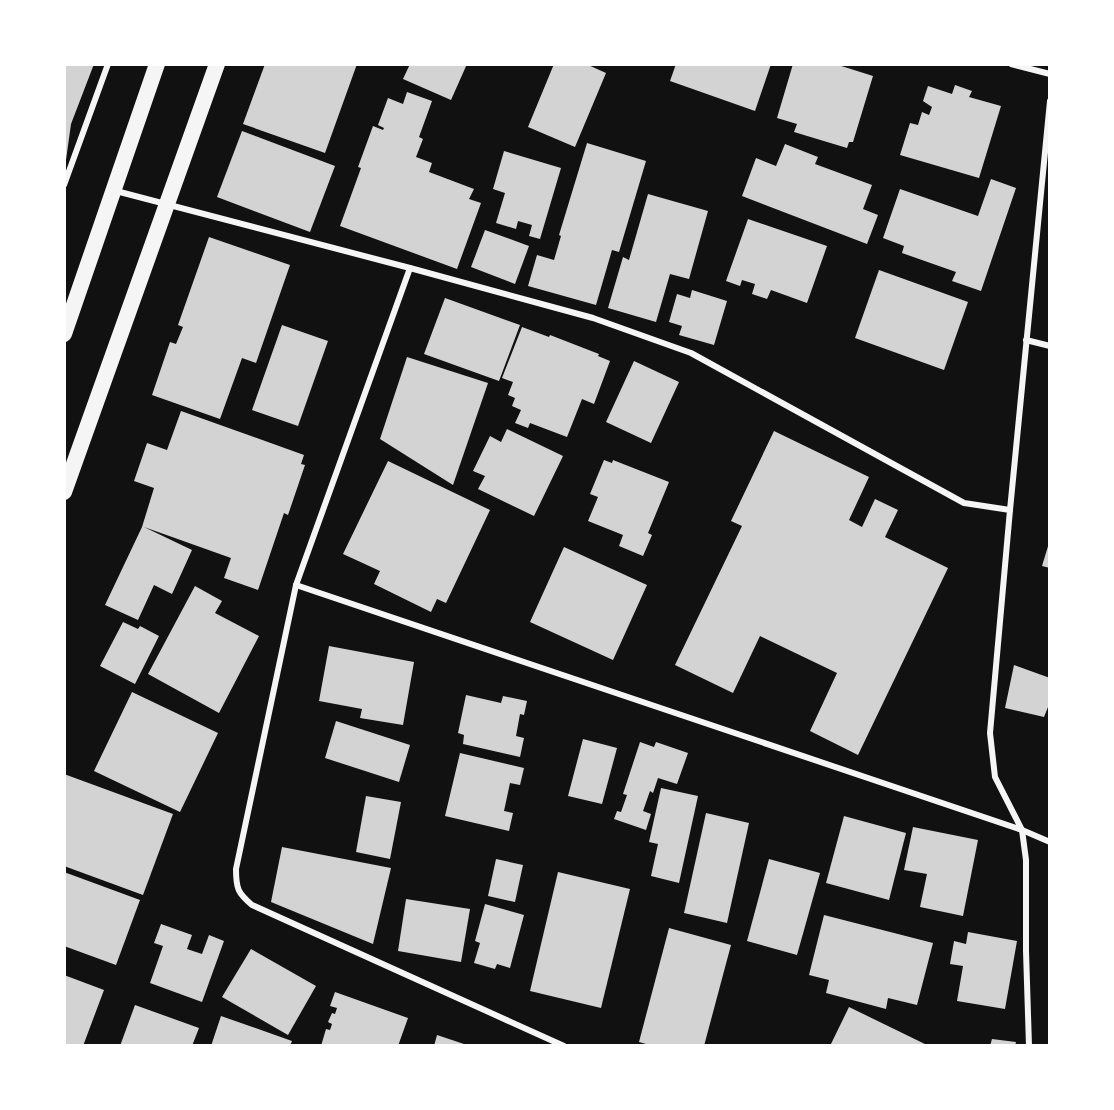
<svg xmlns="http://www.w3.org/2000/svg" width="1114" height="1110" font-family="Merriweather,serif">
  <rect width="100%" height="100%" fill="#111"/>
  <g fill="#d3d3d3">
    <polygon points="64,64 94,64 71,124 66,160"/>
    <polygon points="265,64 357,64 325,153 243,124"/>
    <polygon points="410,64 467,64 451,100 403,79"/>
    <polygon points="554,64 586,64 606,73 575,147 528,127"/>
    <polygon points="676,64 771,64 755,111 670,81"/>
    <polygon points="793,64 835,64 873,76 853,142 849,142 847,148 794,132 797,124 777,118"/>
    <polygon points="955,85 972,91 969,97 1001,106 979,178 900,155 910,123 918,125 922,112 929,115 932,107 923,101 928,86 952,94"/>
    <polygon points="407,92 432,101 419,137 423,139 416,157 432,163 429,172 474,189 469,199 481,203 457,269 340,226 361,168 358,167 373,126 383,130 384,128 378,125 388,98 403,104"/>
    <polygon points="242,131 335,166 310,232 217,197"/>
    <polygon points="587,143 646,161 619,252 612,250 596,305 528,286 537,255 554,260 561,236 559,235"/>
    <polygon points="785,144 818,157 815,164 872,185 863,209 878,215 867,244 742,196 756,158 776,166"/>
    <polygon points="504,151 561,168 540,239 529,236 532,225 518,221 516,229 496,223 505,193 493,189"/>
    <polygon points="991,179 1016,188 981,291 952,281 956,272 902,253 904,246 883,238 900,189 978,216"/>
    <polygon points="648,194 708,211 689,279 670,274 656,322 608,308 623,257 629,260"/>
    <polygon points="748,219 827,246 807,303 771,290 767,299 752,294 755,284 742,280 740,286 726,281"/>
    <polygon points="485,230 529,246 515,284 471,267"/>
    <polygon points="209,237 290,265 256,363 242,358 220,419 152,395 170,342 176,344 183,327 178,325"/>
    <polygon points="879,270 968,302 944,370 855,338"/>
    <polygon points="692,290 727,301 714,345 679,335 682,326 669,322 677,294 690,298"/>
    <polygon points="445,298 520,325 499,381 424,354"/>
    <polygon points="282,325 328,341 298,426 252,410"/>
    <polygon points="522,327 549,337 550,335 599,354 598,356 610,361 594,404 582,399 567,437 530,423 528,428 515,423 521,410 512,406 515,398 508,395 513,382 502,378"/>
    <polygon points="407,357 488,383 453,485 380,439"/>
    <polygon points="634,361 679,382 651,443 606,422"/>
    <polygon points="181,411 304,455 301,464 305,465 288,515 284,513 258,590 224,578 231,558 144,527 192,550 172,594 154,585 138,620 105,605 142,527 154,488 134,481 147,443 167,450"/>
    <polygon points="507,429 563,456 534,516 478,489 485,476 473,471 490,436 501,442"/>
    <polygon points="774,431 869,477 849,520 862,527 875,499 898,510 885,537 948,568 858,755 810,731 837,673 760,636 733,693 675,665 742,526 731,521"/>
    <polygon points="604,460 612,463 613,460 669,482 648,533 652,535 643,556 619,546 623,535 588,521 598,497 590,494"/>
    <polygon points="388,461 490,510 446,603 437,599 431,612 374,584 380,571 343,554"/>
    <polygon points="1049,543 1050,543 1050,568 1042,566"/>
    <polygon points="564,547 647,585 613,660 530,622"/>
    <polygon points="195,586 222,601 215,613 259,636 219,713 148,674"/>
    <polygon points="123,622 138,629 140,626 159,636 135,684 100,666"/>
    <polygon points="329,646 414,662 403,725 360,718 362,709 319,701"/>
    <polygon points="1014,665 1050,678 1050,702 1044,717 1005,708"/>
    <polygon points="132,692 218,733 180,812 94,771"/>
    <polygon points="466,695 501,703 503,696 527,701 524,715 520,714 516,736 524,738 520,757 463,744 464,735 458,733"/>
    <polygon points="336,721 410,745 399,782 325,758"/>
    <polygon points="583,739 617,748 602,804 568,796"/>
    <polygon points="640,742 654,747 656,742 688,753 677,784 658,778 653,793 650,791 643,811 651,814 646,830 614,819 617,811 621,812 627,795 623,794"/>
    <polygon points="460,753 524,768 520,785 510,783 504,811 513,813 509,831 445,816"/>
    <polygon points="64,774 173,814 143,895 64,866"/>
    <polygon points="661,788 698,796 679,883 651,876 658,844 649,842"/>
    <polygon points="366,796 401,802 390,859 356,852"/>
    <polygon points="706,813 749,823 727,923 684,913"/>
    <polygon points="844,816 906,833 889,900 826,883"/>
    <polygon points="913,827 978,840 963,916 920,907 927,874 904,870"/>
    <polygon points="282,847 391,868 373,944 271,902"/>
    <polygon points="496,859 523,865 515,902 488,896"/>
    <polygon points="769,859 820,873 797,955 747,941"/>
    <polygon points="64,872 140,900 116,965 64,946"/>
    <polygon points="558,872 630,889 601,1008 530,991"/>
    <polygon points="406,899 470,909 461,962 398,951"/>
    <polygon points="485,904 524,915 510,968 497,964 495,969 474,963 480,943 475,941"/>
    <polygon points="824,915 933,943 917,1005 888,998 886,1009 826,993 829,980 809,975"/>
    <polygon points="161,924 192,935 187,949 202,954 209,935 224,941 202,1002 150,983 163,946 154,943"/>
    <polygon points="669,928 731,945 704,1046 653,1046 639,1042"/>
    <polygon points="968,932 1017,941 1005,1009 957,1001 963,966 950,964 954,941 966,944"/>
    <polygon points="251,949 316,986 288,1035 222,997"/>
    <polygon points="64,975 104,990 83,1046 64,1046"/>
    <polygon points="335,992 408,1018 398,1046 321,1046 326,1029 330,1030 332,1024 328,1022 332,1013 335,1014 337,1008 330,1006"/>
    <polygon points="135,1005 199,1028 192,1046 120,1046"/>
    <polygon points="849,1007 929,1046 830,1046"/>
    <polygon points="221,1016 292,1041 290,1046 211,1046"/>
    <polygon points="437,1035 467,1045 467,1046 434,1046"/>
    <polygon points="992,1039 1016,1042 1015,1046 990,1046"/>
  </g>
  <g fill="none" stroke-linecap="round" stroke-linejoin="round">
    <g stroke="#f5f5f5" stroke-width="6">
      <polyline points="1011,64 1050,74"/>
      <polyline points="64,185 108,64"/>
      <polyline points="116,191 410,268 593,318 691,353 964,503 1010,510 990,733 995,777 1022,830 1026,860 1026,951 1029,1046"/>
      <path d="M410,268l-114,317 -60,284c0,20 2,24 16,36l312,141"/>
      <polyline points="1026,340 1050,346"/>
      <polyline points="1010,510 1050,101"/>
      <polyline points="296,585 1022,830 1050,842"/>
    </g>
    <g stroke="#f5f5f5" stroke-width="16">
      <polyline points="64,334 157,64"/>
      <polyline points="64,492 217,64"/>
    </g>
  </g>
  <rect width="1114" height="1110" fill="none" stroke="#ffffff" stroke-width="132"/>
</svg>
